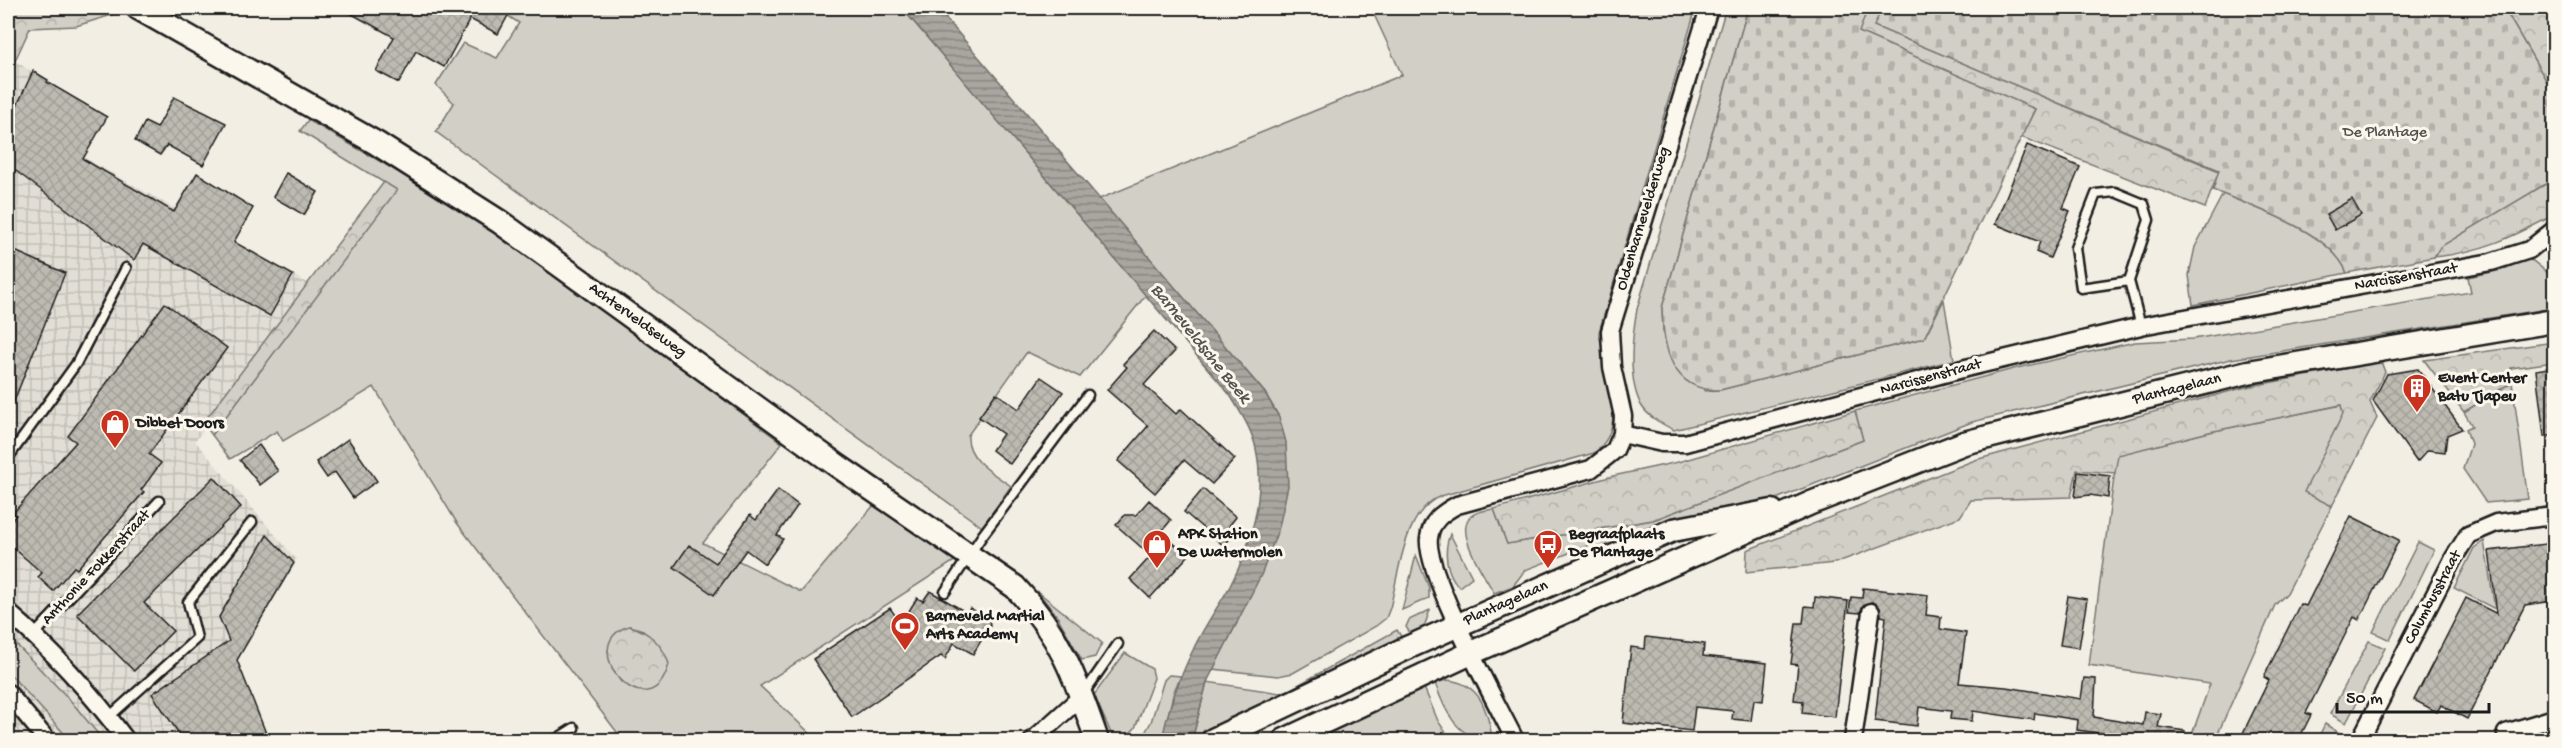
<svg xmlns="http://www.w3.org/2000/svg" width="2562" height="748" font-family="'Gochi Hand',sans-serif">
  <defs>
    <pattern id="industrial-grid" width="8" height="8" patternUnits="userSpaceOnUse" patternTransform="scale(1.5)"><rect width="8" height="8" fill="#e2ded5"/><path d="M0 4h8M4 0v8" fill="none" stroke="#c1beb6"/></pattern>
    <pattern id="forest-crowns" width="20" height="18" patternUnits="userSpaceOnUse" patternTransform="scale(1.5)"><rect width="20" height="18" fill="#d2cfc6"/><path d="M2 6a3 3 0 1 1 6 0M12 15a3 3 0 1 1 6 0" fill="none" stroke="#b4b1aa"/></pattern>
    <pattern id="cemetery-stones" width="16" height="16" patternUnits="userSpaceOnUse" patternTransform="scale(1.5)"><rect width="16" height="16" fill="#d2cfc6"/><path d="M2 7V4a2 2 0 0 1 4 0v3zM10 15v-3a2 2 0 0 1 4 0v3z" fill="#b4b1aa"/></pattern>
    <pattern id="water-rules" width="6" height="5" patternUnits="userSpaceOnUse" patternTransform="scale(1.5)"><rect width="6" height="5" fill="#a9a6a0"/><path d="M0 2.5h6" fill="none" stroke="#898682"/></pattern>
    <pattern id="building-cross-hatch" width="8" height="8" patternUnits="userSpaceOnUse" patternTransform="scale(1.5)"><rect width="8" height="8" fill="#bdbab1"/><path d="M0 0l8 8M0 8l8-8" fill="none" stroke="#a29f98"/></pattern>
  </defs>
  <rect width="100%" height="100%" fill="#f2eee4"/>
  <filter id="ink" filterUnits="userSpaceOnUse"><feTurbulence type="fractalNoise" baseFrequency=".0167" numOctaves="2"/><feDisplacementMap in="SourceGraphic" scale="12" xChannelSelector="R" yChannelSelector="G"/><feConvolveMatrix kernelMatrix="1 2 1 2 8 2 1 2 1" color-interpolation-filters="sRGB"/></filter>
  <g filter="url(#ink)">
    <polygon fill="url(#industrial-grid)" points="13,60 107,117 83,157 315,287 195,441 296,559 236,661 270,740 8,740 8,72"/>
    <g fill="#d2cfc6" stroke="#777671" stroke-width="1.5" fill-rule="evenodd">
      <path d="M509,8h393l244,287 -66,82 -53,-25 -59,83c-2,24 26,39 43,51l-29,41 -546,-395 18,-29 -18,-18 27,-42 34,15 22,-35 -14,-9z"/>
      <path d="M1371,8h325l-97,324 14,82c0,17 -6,29 -19,39l-153,43c-37,14 -42,77 -51,112l-4,10 -10,8 -83,47 -15,3 -65,-7 24,-46 42,-206 -14,-24 -166,-194 303,-124z"/>
      <path d="M1726,8h22l-86,300 1,23 42,60 15,-1 204,-52 20,-38 10,60 -280,70c-12,-6 -26,-13 -33,-25 -14,-27 -9,-68 -4,-96z"/>
      <path d="M308,120l141,81 180,128 153,114 -79,100 98,49 73,-87 82,55 -196,126 57,54h-125l-4,-5 -9,5h-56l-166,-217 -83,-136 -91,54 -6,-10 -47,28 -18,-24 184,-245 -96,-59zM630,626l13,4 -22,52 -9,-13 -4,-19z"/>
      <path d="M2223,194c37,17 109,38 124,79l-154,32 -4,-30 6,-28z"/>
      <path d="M2526,259l7,2 21,17v30l-323,51 -259,63 -196,77 -183,57 2,-13 -70,27 -12,16 -19,7c-9,-17 -41,-62 -23,-77 6,-5 16,-6 23,-7l13,35 146,-24 210,-80 -8,-29 162,-43 118,-26 58,-3 278,-47 -3,-15 34,-7z"/>
      <polygon points="2512,382 2528,499 2486,503 2463,469 2471,444 2466,429 2472,426 2464,412"/>
      <polygon points="2342,405 2343,414 2305,492 2332,506 2287,593 2275,605 2215,740 2190,740 2210,684 2089,665 2117,455 2209,432"/>
      <path d="M1450,534l22,43 -13,10c-13,-14 -16,-36 -9,-53z"/>
      <polygon points="2484,541 2495,609 2454,588 2474,548"/>
      <polygon points="2418,542 2434,550 2390,640 2373,632"/>
      <polygon points="1416,555 1429,588 1429,598 1402,610"/>
      <polygon points="1037,591 1102,643 1095,657 1082,660 1057,616"/>
      <polygon points="1430,610 1424,627 1412,636 1406,627 1409,620"/>
      <polygon points="1397,630 1404,641 1387,652 1192,740 1207,682 1280,693 1289,690"/>
      <polygon points="8,636 70,700 103,740 70,740 8,672"/>
      <polygon points="2369,641 2385,648 2346,723 2330,714"/>
      <polygon points="1125,653 1152,669 1154,678 1135,728 1123,740 1114,740 1094,695"/>
      <polygon points="1169,675 1181,676 1174,691 1162,740 1141,740 1151,722 1164,680"/>
      <path d="M1447,680c33,3 40,29 45,57l-4,3c-31,-1 -44,-31 -53,-57z"/>
      <polygon points="1421,687 1425,690 1438,721 1451,740 1300,740"/>
      <polygon points="2325,724 2341,734 2338,740 2317,740"/>
    </g>
    <g fill="url(#forest-crowns)" stroke="#777671" stroke-width="1.5">
      <polygon points="8,8 108,8 118,13 76,26 30,28 8,76"/>
      <polygon points="1868,8 1882,8 1875,26 2219,171 2205,208 2021,137 2035,109 1858,32"/>
      <polygon points="2504,8 2554,9 2554,94"/>
      <path d="M2554,179v36c-41,22 -72,37 -120,42l5,-10z"/>
      <polygon points="384,182 397,190 212,435 203,423"/>
      <polygon points="2554,342 2554,362 2511,368 2512,382 2464,412 2424,360"/>
      <polygon points="2381,362 2385,372 2370,402 2377,418 2332,506 2304,492 2343,414 2341,405 2209,432 2118,455 2115,473 2077,470 2071,497 1971,500 1960,517 1835,563 1746,572 1747,550 1975,460 2246,387"/>
      <polygon points="1855,411 1863,440 1653,520 1507,544 1494,509 1613,476 1678,462"/>
      <path d="M629,626c20,5 34,19 40,38 -19,72 -98,-19 -40,-38z"/>
    </g>
    <g fill="url(#cemetery-stones)" stroke="#777671" stroke-width="1.5">
      <path d="M1748,8h120l-9,24 176,77 -111,229 -204,52c-49,2 -57,-43 -58,-82z"/>
      <path d="M1882,8h622l50,86v85l-114,68 -6,10 -87,16c-16,-42 -95,-66 -134,-83l6,-20 -345,-144z"/>
    </g>
    <path fill="url(#water-rules)" stroke="#716f6b" stroke-width="1.5" d="M902,8h35l328,385 14,24 7,25 2,44 -9,41 -17,46 -55,109 -15,58h-30c6,-32 17,-61 31,-90 10,-22 25,-43 37,-64 21,-40 36,-92 26,-137 -4,-20 -16,-37 -26,-54z"/>
    <g fill="url(#building-cross-hatch)" stroke="#1c1c1c" stroke-width="1.5">
      <polygon points="341,8 512,8 498,34 470,19 444,67 416,51 399,83 376,71 394,37"/>
      <polygon points="33,71 48,80 47,82 107,117 83,159 174,212 197,173 253,208 234,242 293,275 270,316 143,244 134,260 8,165 8,125"/>
      <polygon points="174,97 226,123 203,165 167,145 160,155 135,141 145,122 157,128"/>
      <polygon points="2027,145 2080,167 2063,208 2070,211 2050,258 2036,252 2040,242 1995,224"/>
      <polygon points="286,173 318,192 304,215 273,197"/>
      <polygon points="2352,199 2361,215 2335,230 2326,214"/>
      <polygon points="8,248 65,273 8,416"/>
      <polygon points="165,303 227,348 149,454 161,463 141,490 144,492 77,569 74,567 53,591 38,577 42,573 8,543 8,525 16,515 13,513 76,442 68,436"/>
      <polygon points="1154,331 1175,351 1144,385 1176,414 1181,409 1235,459 1212,484 1184,460 1155,493 1118,461 1148,426 1107,390 1127,367 1123,364"/>
      <polygon points="2554,367 2554,436 2544,436 2536,370"/>
      <polygon points="2418,369 2462,429 2447,435 2445,452 2428,450 2417,462 2373,401 2387,374"/>
      <polygon points="1041,377 1063,392 1010,464 992,450 1003,434 979,417 996,393 1019,409"/>
      <polygon points="348,439 377,481 353,498 335,472 327,478 316,462"/>
      <polygon points="259,445 278,471 260,485 240,460"/>
      <polygon points="2078,472 2110,476 2108,498 2090,495 2075,497"/>
      <polygon points="214,477 241,507 144,603 173,631 134,671 77,614"/>
      <polygon points="1203,489 1236,517 1229,526 1236,531 1224,546 1184,512"/>
      <polygon points="778,490 798,505 777,535 783,539 765,564 746,550 714,595 674,567 689,545 716,563 750,515 756,520"/>
      <polygon points="1149,500 1171,520 1161,532 1188,556 1150,598 1130,579 1151,556 1116,525 1125,515 1136,515"/>
      <polygon points="2351,516 2399,540 2359,620 2354,617 2306,713 2311,715 2298,741 2239,741 2269,680 2264,677 2300,604 2306,606"/>
      <polygon points="267,535 294,563 237,660 269,741 184,741 152,694 229,641 219,617"/>
      <polygon points="2554,543 2554,569 2549,570 2553,601 2525,605 2467,719 2441,705 2437,712 2414,700 2466,598 2497,614 2489,551"/>
      <polygon points="1863,588 1928,595 1926,615 1941,617 1940,629 1966,633 1959,683 2006,687 2081,699 2084,678 2096,679 2094,717 2143,725 2145,712 2161,714 2158,727 2185,731 2184,741 2104,741 2105,734 2077,730 2078,720 2035,713 2034,720 1973,711 1972,721 1950,719 1951,711 1919,707 1917,726 1875,721 1886,617 1881,616 1880,608 1872,602 1863,605 1860,613 1849,612 1851,597 1862,598"/>
      <polygon points="930,591 967,613 970,608 989,619 990,626 973,654 954,643 945,659 941,656 852,717 813,659 890,608 901,624 917,598 923,601"/>
      <polygon points="2068,596 2087,599 2079,648 2060,645"/>
      <polygon points="1815,597 1848,601 1835,717 1802,713 1803,701 1794,700 1798,665 1791,664 1796,623 1803,623 1805,606 1814,607"/>
      <polygon points="1646,637 1704,644 1703,656 1767,663 1763,701 1754,700 1751,721 1732,719 1733,711 1695,707 1692,731 1623,723 1631,647 1645,649"/>
    </g>
    <g fill="none" stroke-linecap="round" stroke-linejoin="round">
      <g stroke="#1c1c1c" stroke-width="13">
        <g id="lane">
          <polyline points="2129,281 2081,288 2075,248 2096,194 2115,192 2144,204 2149,220 2129,281 2141,326"/>
          <polyline points="8,458 76,364 126,268"/>
          <polyline points="945,592 982,536 1088,395"/>
          <polyline points="34,635 159,501"/>
          <polyline points="1084,693 1118,644"/>
          <polyline points="109,717 197,638 188,602 252,522"/>
          <polyline points="555,740 574,728"/>
        </g>
      </g>
      <g stroke="#1c1c1c" stroke-width="21">
        <g id="street">
          <polyline points="1622,434 1662,443 1685,443 1966,368 2141,326 2491,262 2529,250 2554,230"/>
          <path d="M8,612c43,37 84,82 118,128"/>
          <polyline points="8,693 47,740"/>
          <polyline points="2506,733 2554,718"/>
          <polyline points="1033,740 1082,696"/>
          <path d="M1515,740c-18,-36 -91,-169 -86,-202 2,-17 13,-25 28,-33l134,-36 24,-19 7,-16 1,-18 -11,-49 -2,-36 99,-323"/>
          <polyline points="1853,740 1871,612"/>
          <polyline points="2360,740 2453,559 2468,535 2496,523 2554,516"/>
        </g>
      </g>
      <g stroke="#1c1c1c" stroke-width="27">
        <g id="secondary">
          <path d="M138,8l238,135 124,79 338,244 177,121c46,48 61,92 82,153"/>
          <polyline points="1213,740 1409,647 1673,530 1772,511"/>
          <polyline points="1285,740 1471,653 1811,503 1964,443 2248,372 2554,321"/>
        </g>
      </g>
      <use href="#lane" stroke="#fbf7ec" stroke-width="8"/>
      <use href="#street" stroke="#fbf7ec" stroke-width="16"/>
      <use href="#secondary" stroke="#fbf7ec" stroke-width="22"/>
    </g>
  </g>
  <defs>
    <g id="building-pin" transform="scale(1.5)"><path d="M0 17L-7.5 6A9.5 9.5 0 1 1 7.5 6Z" fill="#c8321e" stroke="#fbf7ec"/><path d="M-4-6H4V6H1V3H-1V6H-4ZM-2.5-4.3h1.7v1.8h-1.7ZM.8-4.3h1.7v1.8H.8ZM-2.5-1h1.7V.8h-1.7ZM.8-1h1.7V.8H.8Z" fill="#fff"/></g>
    <g id="shop-pin" transform="scale(1.5)"><path d="M0 17L-7.5 6A9.5 9.5 0 1 1 7.5 6Z" fill="#c8321e" stroke="#fbf7ec"/><path d="M-5-2.5h2.3a2.7 3.5 0 0 1 5.4 0H5L5.5 6h-11ZM-1.5-2.5h3a1.5 2.3 0 0 0-3 0Z" fill="#fff"/></g>
    <g id="bus-pin" transform="scale(1.5)"><path d="M0 17L-7.5 6A9.5 9.5 0 1 1 7.5 6Z" fill="#c8321e" stroke="#fbf7ec"/><path d="M-5-6H5V4H4V6H2V4H-2V6H-4V4H-5ZM-3.5-4V0h7V-4ZM-3.5 1.2v1.5H-2V1.2ZM2 1.2v1.5H3.5V1.2Z" fill="#fff"/></g>
    <g id="stadium-pin" transform="scale(1.5)"><path d="M0 17L-7.5 6A9.5 9.5 0 1 1 7.5 6Z" fill="#c8321e" stroke="#fbf7ec"/><path d="M0-5a6.5 5 0 1 0 0 10a6.5 5 0 1 0 0-10ZM-3.5-1.8h7v3.6h-7Z" fill="#fff"/></g>
  </defs>
  <g fill-rule="evenodd">
    <use href="#building-pin" x="2417" y="388"/>
    <use href="#shop-pin" x="115" y="424"/>
    <use href="#shop-pin" x="1157" y="544"/>
    <use href="#bus-pin" x="1548" y="544"/>
    <use href="#stadium-pin" x="905" y="626"/>
  </g>
  <g text-anchor="middle" dominant-baseline="central" stroke-width="6" stroke-linejoin="round" paint-order="stroke">
    <g font-size="16" fill="#53524f" stroke="#fbf7ec">
      <text x="2385" y="133">De Plantage</text>
    </g>
    <g font-size="16" fill="#1c1c1c" stroke="#fbf7ec">
      <text transform="translate(1644 219) rotate(-73)">Oldenbarnevelderweg</text>
      <text transform="translate(2406 278) rotate(-10)">Narcissenstraat</text>
      <text transform="translate(637 321) rotate(36)">Achterveldseweg</text>
      <text transform="translate(1931 378) rotate(-15)">Narcissenstraat</text>
      <text transform="translate(2177 390) rotate(-14)">Plantagelaan</text>
      <text transform="translate(97 568) rotate(-47)">Anthonie Fokkerstraat</text>
      <text transform="translate(2434 598) rotate(-62)">Columbusstraat</text>
      <text transform="translate(1506 604) rotate(-24)">Plantagelaan</text>
    </g>
    <g font-size="16" font-weight="bold" fill="#1c1c1c" stroke="#fbf7ec" text-anchor="start">
      <text x="2438" y="379">Event Center<tspan x="2438" dy="18">Batu Tjapeu</tspan></text>
      <text x="136" y="424">Dibbet Doors</text>
      <text x="1178" y="535">APK Station<tspan x="1178" dy="18">De Watermolen</tspan></text>
      <text x="1569" y="535">Begraafplaats<tspan x="1569" dy="18">De Plantage</tspan></text>
      <text x="926" y="617">Barneveld Martial<tspan x="926" dy="18">Arts Academy</tspan></text>
    </g>
    <g font-size="18" font-style="italic" fill="#545351" stroke="#fbf7ec">
      <text transform="translate(1200 344) rotate(51)">Barneveldsche Beek</text>
    </g>
  </g>
  <rect width="2562" height="748" fill="none" stroke="#fbf7ec" stroke-width="30"/>
  <rect x="15" y="15" width="2532" height="718" fill="none" stroke="#1c1c1c" stroke-width="2" filter="url(#ink)"/>
  <path d="M2337 703v9h152v-9" fill="none" stroke="#1c1c1c" stroke-width="3"/>
  <text x="2346" y="703" font-size="18" fill="#1c1c1c" stroke="#fbf7ec" stroke-width="4.5" paint-order="stroke">50 m</text>
</svg>
